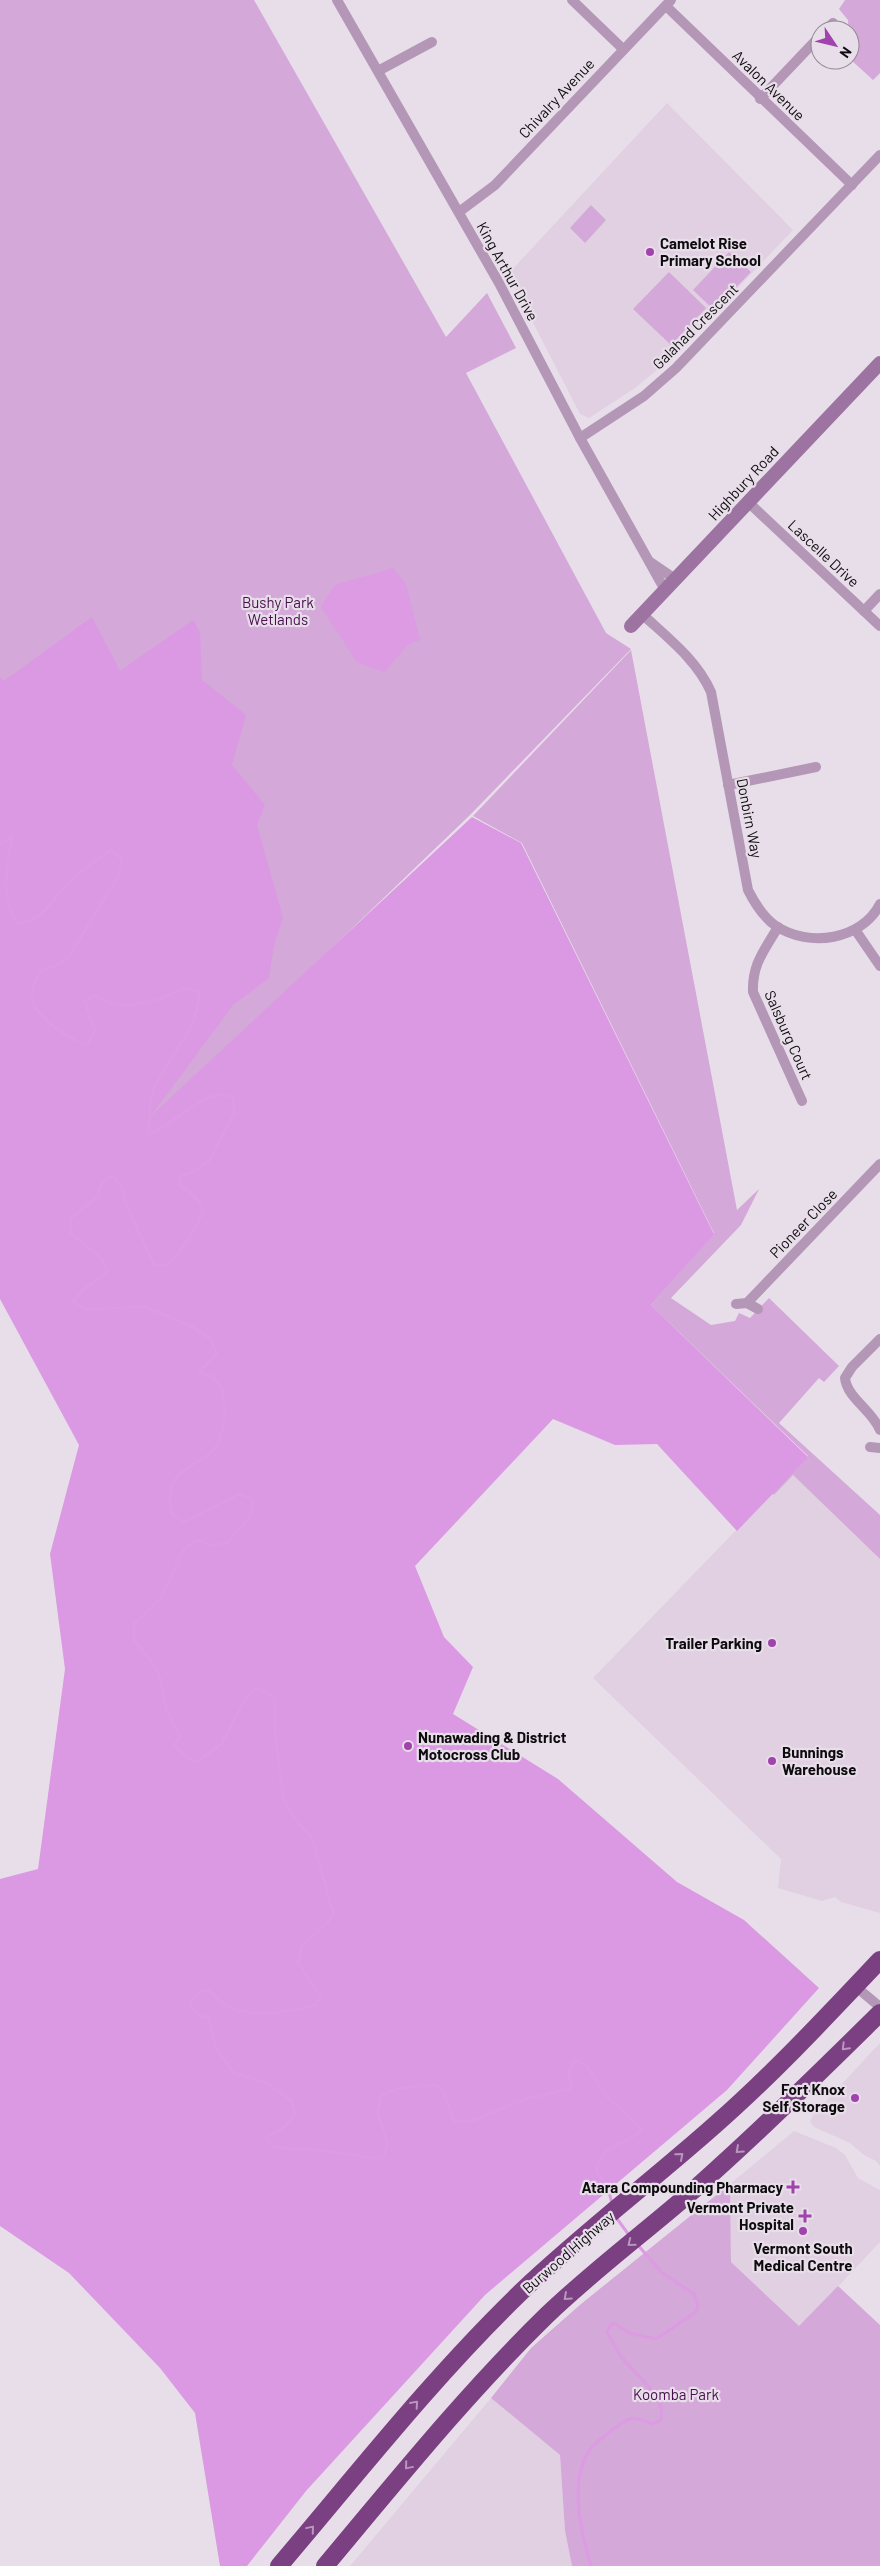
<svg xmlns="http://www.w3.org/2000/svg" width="880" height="2566" font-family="Barlow,sans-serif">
  <rect width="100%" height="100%" fill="#e8dee9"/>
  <g fill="#e0d0e1">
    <polygon points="667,103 793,230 670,359 635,388 589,418 580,414 508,274"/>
    <polygon points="793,1475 880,1559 880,1913 841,1902 835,1897 822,1901 778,1888 781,1859 593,1678 772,1493 774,1495"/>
    <polygon points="880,2043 880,2166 876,2161 864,2155 850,2143 814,2127 810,2122 813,2115"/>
    <polygon points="794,2131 836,2148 845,2155 858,2178 880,2190 880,2242 800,2327 731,2262 730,2184"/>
    <polygon points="491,2398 560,2455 565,2531 572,2566 350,2566"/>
  </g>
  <g fill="#d4a8d9">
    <polygon points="0,0 254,0 446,337 487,293 516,348 466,373 606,633 631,649 471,814 152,1121 0,962"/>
    <polygon points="845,0 880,0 880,73 873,80 850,59 848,20 839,9"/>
    <polygon points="591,205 606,220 585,243 570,228"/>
    <polygon points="729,252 751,272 714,310 693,290"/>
    <polygon points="669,272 706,308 671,345 633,309"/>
    <polygon points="631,650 737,1210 759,1189 741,1225 671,1298 711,1325 735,1321 739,1313 750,1318 769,1298 839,1366 824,1382 819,1378 779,1423 880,1515 880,1559 793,1475 774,1495 772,1493 808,1456 651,1305 714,1233 522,843 473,816"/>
    <polygon points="730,2184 731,2262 799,2326 838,2286 880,2325 880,2566 572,2566 565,2531 560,2455 491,2398 531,2348 581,2304"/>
  </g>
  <polygon fill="#da99e2" points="92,617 120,671 193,620 200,632 202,680 246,715 232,765 265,805 257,825 283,918 274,945 269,978 233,1005 151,1116 472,817 521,843 714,1234 651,1305 808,1457 737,1531 657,1444 615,1445 553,1419 415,1566 444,1637 473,1667 453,1714 558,1779 677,1882 744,1920 819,1988 727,2090 485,2295 306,2491 247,2566 220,2566 195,2413 160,2368 69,2273 0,2226 0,1879 38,1869 65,1669 50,1554 79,1445 0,1299 0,677 4,681"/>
  <polygon fill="#dc9be3" points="393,568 406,584 420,640 407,645 384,672 357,662 321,607 335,585"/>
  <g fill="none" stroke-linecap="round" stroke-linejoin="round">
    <g stroke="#dc9be3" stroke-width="3">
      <path d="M0,844l12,-7c-5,30 -12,60 5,87 30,-5 34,-24 53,-43 12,-12 28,-21 41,-31l11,9 -3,16 -51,83 -13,8 -15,5c-4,9 -10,19 -7,30 6,19 36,38 54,44l8,-14 -10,-29 9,-7 16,8 16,3 30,-6 29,-12 14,4c0,39 -31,63 -45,97 -6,14 -3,31 -6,46 23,-9 48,-36 69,-40 4,-1 11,1 15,2l3,15 -26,49 -14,10 -14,5 -2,9c8,6 23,14 23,25 1,10 -26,48 -33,53 -5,3 -9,3 -15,2l-29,-63 -2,-13 -10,-14 -11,7 -5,15 -26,21 -1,15 31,25 7,14c-13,10 -26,16 -35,30l13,7 60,-2 47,20 17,12 7,14 -18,20c5,1 11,2 15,5 16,11 12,58 0,71 -11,14 -33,17 -41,34 -5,10 -3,21 -1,31l12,8 56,-28 13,6 -2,15 -23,27 -15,4 -16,-6 -13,9 -23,49 -27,26v16l20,25 7,15 5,30 14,27 -6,8 11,11 12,6 24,-18 25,-46 11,-10 12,6 5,6 2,42 7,56 11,20 18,20 21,75 -4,8 -27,25 -4,17 23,34 -6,8c-26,7 -57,13 -84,3 -8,-3 -15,-12 -22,-17h-9l-11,13 11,12 8,1 8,31 18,25 32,10 26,18 3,13 -11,14 -18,9 7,10 43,3 66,9c11,-19 0,-26 -4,-45 -1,-6 3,-14 4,-19l18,-7 36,-3 7,5 11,31h18l56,-23 43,-9 -2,-18 6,-11 11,5 20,31 36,33c-19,21 -38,9 -46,43l11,13 5,18"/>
      <polyline points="615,2216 629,2235"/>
      <path d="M591,2566c-10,-34 -24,-90 2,-120 5,-5 12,-10 18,-15 18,-14 20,-16 41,-7l8,-3c10,-20 -25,-47 -36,-61 -7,-8 -12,-19 -17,-28l3,-6 4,-3 15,10 27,6 40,-27 2,-7 -4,-11 -32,-21 -25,-29"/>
    </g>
    <g stroke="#b497b7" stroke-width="10">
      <polyline points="337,0 499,283 580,438 665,590"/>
      <polyline points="572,0 623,49"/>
      <polyline points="666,6 852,185"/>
      <polyline points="826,30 833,23"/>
      <polyline points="378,71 432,42"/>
      <polyline points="760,99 820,36"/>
      <polyline points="459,212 495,185 671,0"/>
      <polyline points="580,438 644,396 676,368 880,155"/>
      <polyline points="748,502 880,626"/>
      <polyline points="650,562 675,579"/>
      <polyline points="864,611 880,594"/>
      <path d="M642,614c26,24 55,46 69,78l37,198c7,14 15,27 28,36 33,22 86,14 104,-22"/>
      <polyline points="728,785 816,767"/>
      <path d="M778,927c-14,24 -26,37 -25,65l49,109"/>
      <polyline points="856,931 880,966"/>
      <polyline points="747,1303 880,1164"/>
      <polyline points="736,1304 747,1303 758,1309"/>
      <path d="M880,1339l-28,28 -7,11c2,20 27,32 35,52"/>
      <polyline points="870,1447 880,1448"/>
      <polyline points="855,1986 880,2007"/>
    </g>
    <polyline stroke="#9c73a1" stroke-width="14" points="631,626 880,363"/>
    <g stroke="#7b4082" stroke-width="18">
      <path d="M279,2566c79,-93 154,-189 242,-274 62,-59 131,-111 195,-168 58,-51 111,-108 164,-164"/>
      <path d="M325,2566c72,-86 142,-173 222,-251 48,-46 101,-85 150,-128 63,-56 123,-115 183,-174"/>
    </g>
  </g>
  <defs><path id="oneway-chevron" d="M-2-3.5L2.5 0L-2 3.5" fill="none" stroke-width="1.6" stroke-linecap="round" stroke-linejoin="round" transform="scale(1.25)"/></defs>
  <g stroke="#b797bb">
    <use href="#oneway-chevron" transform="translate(845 2047) rotate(135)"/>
    <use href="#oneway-chevron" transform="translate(739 2150) rotate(138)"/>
    <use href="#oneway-chevron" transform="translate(680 2156) rotate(-41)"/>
    <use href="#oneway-chevron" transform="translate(631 2243) rotate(141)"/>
    <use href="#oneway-chevron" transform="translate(567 2297) rotate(138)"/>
    <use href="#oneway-chevron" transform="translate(415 2404) rotate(-49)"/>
    <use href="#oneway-chevron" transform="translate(408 2466) rotate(130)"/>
    <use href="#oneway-chevron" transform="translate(311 2529) rotate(-50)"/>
  </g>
  <g fill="#a043ac" stroke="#e8dee9" stroke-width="2">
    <circle cx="650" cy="252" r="5"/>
    <circle cx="772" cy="1643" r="5"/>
    <circle cx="408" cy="1746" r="5"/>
    <circle cx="772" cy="1761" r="5"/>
    <circle cx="855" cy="2098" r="5"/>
    <path d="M790.5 2179.5h5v5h5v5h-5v5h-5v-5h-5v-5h5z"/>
    <path d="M802.5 2208.5h5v5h5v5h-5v5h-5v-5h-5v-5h5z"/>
    <circle cx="803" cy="2231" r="5"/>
  </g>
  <g text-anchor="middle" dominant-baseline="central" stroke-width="4.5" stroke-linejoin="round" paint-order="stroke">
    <g font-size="15" fill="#0e0b0f" stroke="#e8dee9">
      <text transform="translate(769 85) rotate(44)">Avalon Avenue</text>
      <text transform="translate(556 98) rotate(-47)">Chivalry Avenue</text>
      <text transform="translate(508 271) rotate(61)">King Arthur Drive</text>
      <text transform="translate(695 326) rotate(-45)">Galahad Crescent</text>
      <text transform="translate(743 483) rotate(-47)">Highbury Road</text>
      <text transform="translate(824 553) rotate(43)">Lascelle Drive</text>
      <text transform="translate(750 818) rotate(79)">Donbirn Way</text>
      <text transform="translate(789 1035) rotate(66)">Salsburg Court</text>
      <text transform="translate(803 1223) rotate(-46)">Pioneer Close</text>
      <text transform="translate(568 2252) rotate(-41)">Burwood Highway</text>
    </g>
    <g font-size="15" font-weight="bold" fill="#0e0b0f" stroke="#e8dee9" text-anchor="end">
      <text x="660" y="243" text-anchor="start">Camelot Rise<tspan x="660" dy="17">Primary School</tspan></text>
      <text x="762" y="1643">Trailer Parking</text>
      <text x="418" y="1737" text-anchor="start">Nunawading &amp; District<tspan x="418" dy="17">Motocross Club</tspan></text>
      <text x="782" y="1752" text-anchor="start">Bunnings<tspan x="782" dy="17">Warehouse</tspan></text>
      <text x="845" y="2089">Fort Knox<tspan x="845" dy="17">Self Storage</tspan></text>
      <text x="783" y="2187">Atara Compounding Pharmacy</text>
      <text x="794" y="2207">Vermont Private<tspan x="794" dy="17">Hospital</tspan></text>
      <text x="803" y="2248" text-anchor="middle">Vermont South<tspan x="803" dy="17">Medical Centre</tspan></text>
    </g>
    <g font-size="15" fill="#480d4f" stroke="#e8dee9">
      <text x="278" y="602">Bushy Park<tspan x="278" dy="17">Wetlands</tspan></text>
      <text x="676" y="2394">Koomba Park</text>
    </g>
  </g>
  <g transform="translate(835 45) rotate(125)"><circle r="24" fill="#e8dee9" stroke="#918a92"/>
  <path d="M0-4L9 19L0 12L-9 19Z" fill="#a043ac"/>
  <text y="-8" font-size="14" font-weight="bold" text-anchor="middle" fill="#0e0b0f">N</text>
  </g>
</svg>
